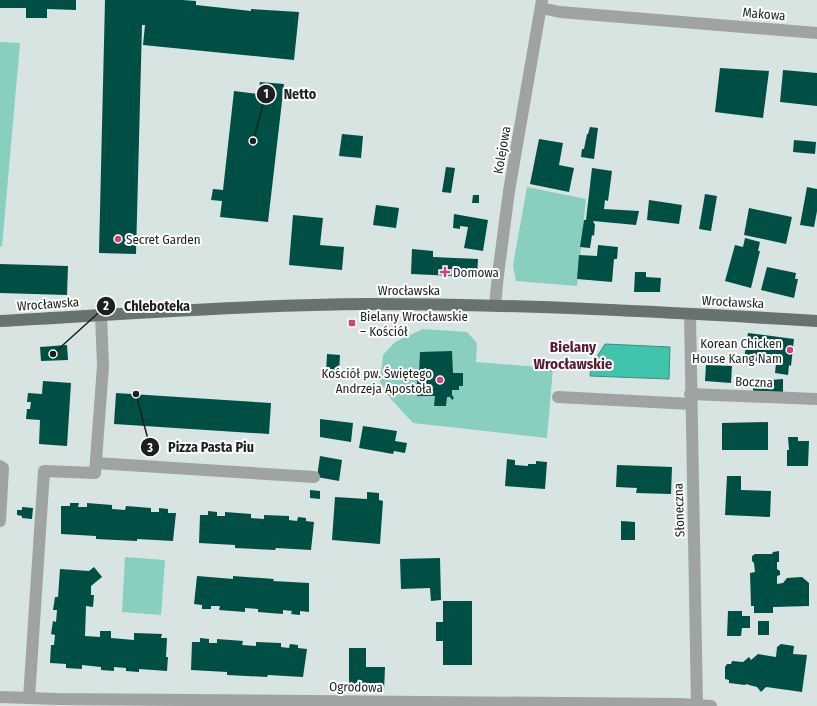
<svg xmlns="http://www.w3.org/2000/svg" width="817" height="706" font-family="'Fira Sans Condensed',sans-serif">
  <rect width="100%" height="100%" fill="#d7e4e1"/>
  <g fill="#88cfbf">
    <polygon points="0,42 20,43 2,247 0,246"/>
    <polygon points="527,187 586,199 577,286 516,281 513,265"/>
    <polygon points="423,329 467,332 477,343 476,362 553,368 547,438 413,423 390,398 380,382 383,355 395,342"/>
    <polygon points="125,557 165,560 161,615 122,612"/>
  </g>
  <polygon fill="#41c3ac" stroke="#369282" points="605,344 670,347 669,379 590,376 591,366"/>
  <g fill="#004f44">
    <polygon points="0,0 76,0 76,10 47,9 47,18 26,18 26,8 0,8"/>
    <polygon points="105,0 182,0 196,1 196,5 251,11 251,9 299,12 294,60 143,45 145,25 142,25 136,254 99,253"/>
    <polygon points="720,68 769,71 763,118 715,112"/>
    <polygon points="783,70 817,73 817,106 780,102"/>
    <polygon points="260,82 284,84 268,222 220,217 222,201 211,200 213,189 223,190 234,91 258,94"/>
    <polygon points="590,127 598,128 594,159 581,157 582,149 584,149 587,134 588,134"/>
    <polygon points="342,134 363,136 361,158 339,156"/>
    <polygon points="539,139 563,143 559,165 574,168 569,192 530,184"/>
    <polygon points="794,140 816,142 815,154 793,152"/>
    <polygon points="446,167 455,168 451,193 442,192"/>
    <polygon points="592,168 612,171 608,201 605,200 604,209 639,211 636,225 593,221 595,225 594,236 592,235 590,248 580,247 584,220 586,220"/>
    <polygon points="807,187 817,189 817,211 814,227 800,225"/>
    <polygon points="705,194 717,196 711,231 699,229"/>
    <polygon points="473,195 479,195 479,203 472,203"/>
    <polygon points="649,200 682,205 679,224 647,220"/>
    <polygon points="376,205 399,208 396,228 373,225"/>
    <polygon points="749,208 792,217 786,244 744,235"/>
    <polygon points="454,214 488,220 483,251 464,248 468,227 460,226 460,229 453,228"/>
    <polygon points="293,215 323,218 320,245 344,247 342,270 289,265"/>
    <polygon points="745,238 760,242 758,251 760,251 751,288 725,281 735,245 743,247"/>
    <polygon points="598,245 618,247 617,259 614,259 612,282 577,279 579,255 597,256"/>
    <polygon points="412,249 433,251 433,257 478,259 477,277 411,274"/>
    <polygon points="0,264 68,266 67,295 0,293"/>
    <polygon points="767,267 796,273 795,279 798,279 794,298 761,290"/>
    <polygon points="635,272 646,272 646,277 661,278 660,292 634,292"/>
    <polygon points="748,333 794,339 791,366 789,365 788,375 775,373 776,364 744,359"/>
    <polygon points="67,345 68,360 41,361 40,347"/>
    <polygon points="452,351 453,373 463,373 463,386 459,386 459,390 452,390 452,395 454,398 452,400 450,397 447,397 446,406 434,406 435,396 417,396 417,374 419,373 420,352"/>
    <polygon points="327,354 340,355 339,373 326,373"/>
    <polygon points="706,365 732,366 731,383 705,381"/>
    <polygon points="753,378 763,378 763,384 770,383 770,380 783,379 783,392 753,392"/>
    <polygon points="43,381 71,383 67,446 39,444 40,420 26,419 27,409 30,409 31,402 27,402 28,393 42,394"/>
    <polygon points="116,393 271,403 269,434 114,424"/>
    <polygon points="320,419 353,423 351,442 320,437"/>
    <polygon points="768,422 768,450 722,450 722,423"/>
    <polygon points="363,426 397,431 395,441 407,443 405,453 394,451 393,454 359,448"/>
    <polygon points="788,437 798,437 798,441 809,441 808,466 787,466 787,450 789,450"/>
    <polygon points="320,456 342,460 339,481 317,477"/>
    <polygon points="507,459 515,460 515,465 528,466 528,464 536,464 536,461 547,462 545,489 505,486"/>
    <polygon points="617,465 672,467 671,494 636,493 637,488 616,487"/>
    <polygon points="727,476 741,476 741,490 771,491 770,517 725,515"/>
    <polygon points="310,490 320,491 320,499 310,498"/>
    <polygon points="367,492 379,493 379,500 383,501 380,544 332,540 335,497 367,499"/>
    <polygon points="70,503 79,503 78,507 87,507 87,503 112,505 112,509 125,510 126,506 151,508 151,512 159,512 159,508 168,509 168,513 176,513 173,541 137,539 137,541 96,539 96,536 61,534 61,506 70,506"/>
    <polygon points="22,507 33,508 32,519 22,518 22,516 17,515 17,510 22,510"/>
    <polygon points="208,511 217,512 217,516 225,516 225,512 251,514 251,518 264,519 264,515 289,516 289,520 297,521 298,517 306,518 306,521 314,522 311,550 276,548 275,550 235,548 235,545 199,543 200,515 208,515"/>
    <polygon points="621,521 635,522 635,540 621,540"/>
    <polygon points="779,551 779,562 777,562 777,569 780,571 780,575 777,576 777,584 783,583 787,578 802,577 809,583 809,606 773,607 773,613 754,613 754,606 751,606 750,573 755,572 754,563 752,561 752,556 755,554 772,554 773,552"/>
    <polygon points="440,558 441,600 431,601 430,588 401,589 400,559"/>
    <polygon points="94,567 102,577 91,586 91,595 94,595 93,607 86,606 85,636 100,637 100,631 111,631 111,638 134,640 134,633 162,634 161,638 167,638 166,657 168,657 167,671 139,669 139,672 126,671 126,668 114,667 114,671 101,670 101,667 82,665 82,669 66,668 66,664 50,663 51,645 54,645 55,635 51,634 53,621 56,622 57,610 53,610 55,597 58,597 60,569 89,571"/>
    <polygon points="197,576 233,579 233,576 274,579 273,581 309,583 309,612 300,611 300,615 291,614 292,611 283,610 283,614 258,612 258,609 245,608 245,612 219,610 220,606 211,606 211,609 202,609 202,605 194,604"/>
    <polygon points="443,601 472,601 472,665 443,665 443,641 436,641 436,622 443,622"/>
    <polygon points="728,611 742,611 742,616 750,616 750,628 742,628 741,636 727,636"/>
    <rect x="758" y="621" width="11" height="14"/>
    <polygon points="200,638 209,639 209,643 217,643 217,639 243,641 242,645 256,646 256,642 281,643 281,647 289,648 290,644 298,645 298,648 307,649 303,677 268,675 267,677 227,675 227,672 191,670 192,642 200,642"/>
    <polygon points="781,644 794,646 793,654 807,655 802,692 766,687 761,692 757,687 749,685 747,684 745,685 729,683 729,680 725,679 725,667 727,664 731,664 732,661 743,662 749,657 751,660 758,654 776,657 777,647"/>
    <polygon points="349,648 366,648 366,667 385,667 384,691 349,690"/>
  </g>
  <g fill="none" stroke-linecap="round" stroke-linejoin="round">
    <g stroke="#9fa4a3" stroke-width="12">
      <polyline points="541,8 560,12 817,33"/>
      <polyline points="495,305 498,275 509,191 542,0"/>
      <polyline points="690,314 697,706"/>
      <polyline points="690,394 817,399"/>
      <polyline points="558,397 691,404"/>
      <polyline points="96,463 314,477"/>
      <polyline points="0,466 3,468 0,521"/>
      <polyline points="0,697 57,699 680,704 711,706"/>
      <polyline points="29,698 44,471 95,473 103,366 101,315"/>
    </g>
    <path stroke="#68726f" stroke-width="12" d="M0,321c123,-7 246,-16 369,-17 150,0 299,8 448,17"/>
  </g>
  <g fill="#ce447d" stroke="#fff" stroke-width="1.5">
    <circle cx="118" cy="239" r="4"/>
    <path d="M443 266h4v4h4v4h-4v4h-4v-4h-4v-4h4z"/>
    <rect x="348" y="319" width="8" height="8" rx="2"/>
    <circle cx="790" cy="350" r="4"/>
    <circle cx="440" cy="380" r="4"/>
  </g>
  <g text-anchor="middle" dominant-baseline="central" stroke-width="4" stroke-linejoin="round" paint-order="stroke">
    <g font-size="13" fill="#1c2120" stroke="#fff">
      <text transform="translate(764 14) rotate(5)">Makowa</text>
      <text transform="translate(502 150) rotate(-80)">Kolejowa</text>
      <text x="409" y="290">Wrocławska</text>
      <text transform="translate(733 302) rotate(3)">Wrocławska</text>
      <text transform="translate(48 304) rotate(-4)">Wrocławska</text>
      <text transform="translate(754 382) rotate(2)">Boczna</text>
      <text transform="translate(679 510) rotate(-92)">Słoneczna</text>
      <text transform="translate(356 687) rotate(1)">Ogrodowa</text>
    </g>
    <g font-size="13" fill="#1c2120" stroke="#fff" text-anchor="start">
      <text x="126" y="239">Secret Garden</text>
      <text x="453" y="272">Domowa</text>
      <text x="360" y="316">Bielany Wrocławskie<tspan x="360" dy="15">– Kościół</tspan></text>
      <text x="782" y="343" text-anchor="end">Korean Chicken<tspan x="782" dy="15">House Kang Nam</tspan></text>
      <text x="432" y="373" text-anchor="end">Kościół pw. Świętego<tspan x="432" dy="15">Andrzeja Apostoła</tspan></text>
    </g>
    <g font-size="15" font-weight="bold" fill="#5a1834" stroke="#fff">
      <text x="573" y="347">Bielany<tspan x="573" dy="17">Wrocławskie</tspan></text>
    </g>
  </g>
  <path fill="none" stroke="#1c2120" stroke-width="1.5" d="M253 141L266 94M53 354L106 306M136 394L150 447"/>
  <g fill="#1c2120" stroke="#fff" stroke-width="1.5">
    <circle cx="253" cy="141" r="4"/>
    <circle cx="53" cy="354" r="4"/>
    <circle cx="136" cy="394" r="4"/>
    <circle cx="266" cy="94" r="10"/>
    <circle cx="106" cy="306" r="10"/>
    <circle cx="150" cy="447" r="10"/>
  </g>
  <g font-size="12" text-anchor="middle" font-weight="bold" fill="#fff">
    <text x="266" y="98">1</text>
    <text x="106" y="310">2</text>
    <text x="150" y="452">3</text>
  </g>
  <g font-size="14" text-anchor="middle" font-weight="bold" fill="#1c2120" stroke="#fff" stroke-width="4" stroke-linejoin="round" paint-order="stroke">
    <text x="300" y="99">Netto</text>
    <text x="157" y="311">Chleboteka</text>
    <text x="211" y="452">Pizza Pasta Piu</text>
  </g>
</svg>
